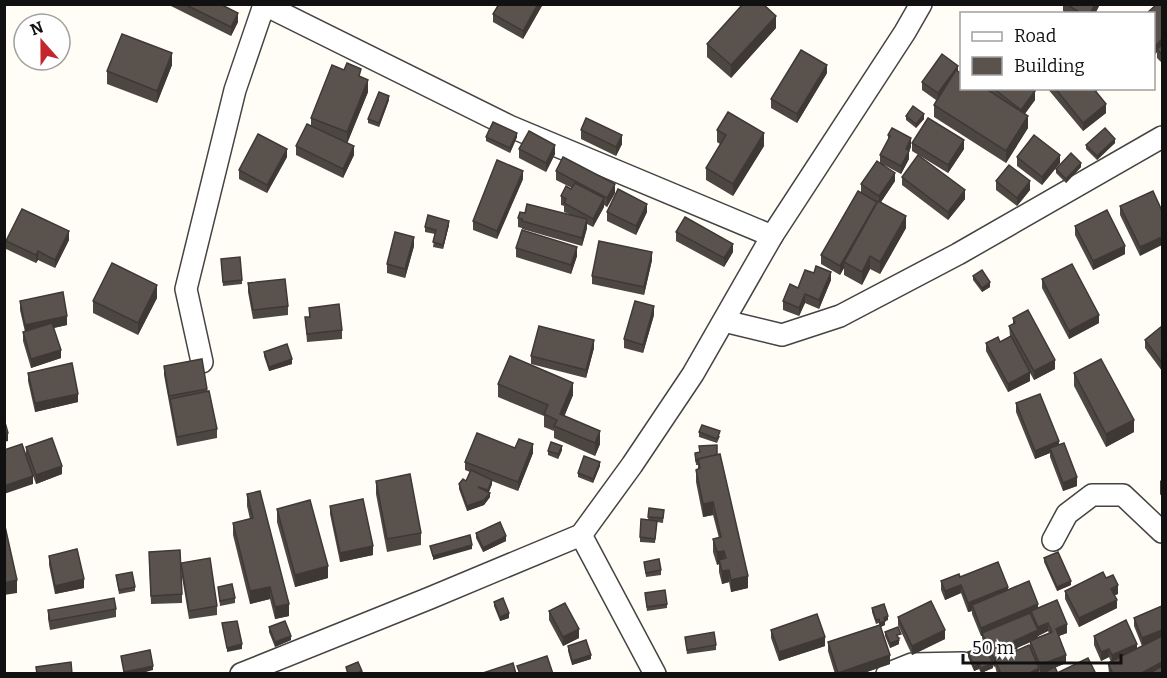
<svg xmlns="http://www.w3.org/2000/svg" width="1167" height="678" font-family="Bitter,serif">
  <rect width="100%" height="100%" fill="#fffdf5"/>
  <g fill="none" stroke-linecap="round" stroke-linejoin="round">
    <g stroke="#444" stroke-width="24">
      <g id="minor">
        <polyline points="263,4 509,126 772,236"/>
        <polyline points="724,321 782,335 840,316 958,254 1162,137"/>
        <polyline points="202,362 186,289 235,90 264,5"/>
        <polyline points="581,535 655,674"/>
        <polyline points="1053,540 1067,514 1092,495 1123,495 1162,532"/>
        <polyline points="241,674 430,598 581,535 632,465 693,374 772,236 905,32 921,4"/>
        <polyline points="887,674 912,664 963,663 973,674"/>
      </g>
    </g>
    <use href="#minor" stroke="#fff" stroke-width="21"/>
  </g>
  <g fill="#4d4742" fill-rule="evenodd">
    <polygon points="167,4 220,4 238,22 231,36"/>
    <polygon points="499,4 543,4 523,39 493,22 493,14"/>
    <polygon points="1063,4 1100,4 1095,14 1067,14 1063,11"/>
    <polygon points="1162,5 1162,63 1157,58 1157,52 1154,55 1154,14"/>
    <polygon points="776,28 731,78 707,57 707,44"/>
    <polygon points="172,65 157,103 107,84 107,71"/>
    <polygon points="958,72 962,88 1032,88 1035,100 1025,114 1028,128 1006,163 934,117 934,105 936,100 922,90 922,82"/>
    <polygon points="827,73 797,123 771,108 771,99"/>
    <polygon points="361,77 368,92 347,143 354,155 343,178 296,155 296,146 311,126 311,118"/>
    <polygon points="1047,88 1100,88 1096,92 1106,113 1083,131"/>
    <polygon points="389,100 379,127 368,123 368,119"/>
    <polygon points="906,116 924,119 916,128 906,120"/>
    <polygon points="581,130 622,144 616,156 581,139"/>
    <polygon points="717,130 764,146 733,196 706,180 706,168 720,144 717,142"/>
    <polygon points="888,135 911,147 909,151 909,159 901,174 884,165 895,181 881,202 906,228 880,274 870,269 862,285 844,275 844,268 840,275 821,264 821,255 861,193 861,184 880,163 880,155 888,140"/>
    <polygon points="486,137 517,137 510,153 486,141"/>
    <polygon points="912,143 964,149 948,173 912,151"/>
    <polygon points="1115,143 1097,160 1086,149 1086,145"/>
    <polygon points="519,149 555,154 546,172 519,158"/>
    <polygon points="287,157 267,193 239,179 239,170"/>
    <polygon points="1017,157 1060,163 1042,185 1017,166"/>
    <polygon points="1081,167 1066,183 1056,173 1056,169"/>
    <polygon points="556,171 615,193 607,207 604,205 604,207 593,227 587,224 587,228 582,246 522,229 522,228 518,227 518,218 525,213 569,214 564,212 564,206 561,205 561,196 572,188 556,180"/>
    <polygon points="902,177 965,199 948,220 902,185"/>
    <polygon points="523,179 497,239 473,230 473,221"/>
    <polygon points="996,181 1030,190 1017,206 996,190"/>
    <polygon points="1153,191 1140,256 1120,215 1120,206"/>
    <polygon points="607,212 647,212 636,235 607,221"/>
    <polygon points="449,225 443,249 433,247 435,234 425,232 425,227"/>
    <polygon points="1075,226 1125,254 1093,270 1075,235"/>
    <polygon points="676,232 733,252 724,267 676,241"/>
    <polygon points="69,240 55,268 38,260 36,263 6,249 6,241"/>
    <polygon points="414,246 405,278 387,273 387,264"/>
    <polygon points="516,248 577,256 571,274 516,257"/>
    <polygon points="221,259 242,280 242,284 223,286"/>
    <polygon points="652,260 644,295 592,284 592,276"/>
    <polygon points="814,273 831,280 819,309 805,303 799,316 783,310 783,301"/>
    <polygon points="973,276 990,287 982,292 973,280"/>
    <polygon points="1042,279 1099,323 1069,339 1042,288"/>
    <polygon points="248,283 288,306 288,315 253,319 248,292"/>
    <polygon points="157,298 138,335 93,313 93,301"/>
    <polygon points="20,301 67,325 54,328 61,358 31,368 23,341 23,332 25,332 20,310"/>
    <polygon points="309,308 342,330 342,339 307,342 305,317 309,317"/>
    <polygon points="654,315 643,353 624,348 624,339"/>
    <polygon points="1013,318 1055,369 1034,380 1030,373 1030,381 1008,392 986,351 986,343 1000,342 1010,336 1009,326 1013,324"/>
    <polygon points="1162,326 1162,371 1145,348 1145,340"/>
    <polygon points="594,348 586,378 531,364 531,356"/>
    <polygon points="264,352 292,364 269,371 264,356"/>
    <polygon points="164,366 207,389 217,429 217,438 177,446 164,375"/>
    <polygon points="28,373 78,402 35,412 28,381"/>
    <polygon points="1074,373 1134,432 1106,447 1074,386"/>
    <polygon points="498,384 573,395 564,416 600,444 595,456 554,438 554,431 544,427 544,416 498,397"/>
    <polygon points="1016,403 1059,445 1077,486 1063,491 1050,457 1050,453 1035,459 1016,412"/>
    <polygon points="699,432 720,436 717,443 699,437"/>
    <polygon points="26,447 62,474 36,484 26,456"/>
    <polygon points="515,448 533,453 518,491 492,481 492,484 489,492 490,497 484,505 467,511 459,489 459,484 466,481 470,472 465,470 465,462"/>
    <polygon points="562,450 558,459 548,455 548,451"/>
    <polygon points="700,452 717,455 748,588 731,592 729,582 722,584 719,572 719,564 717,565 713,552 713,539 719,538 713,515 703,517 696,482 696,470 698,469 698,465 696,465 695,453"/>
    <polygon points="600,466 593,483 578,477 578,473"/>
    <polygon points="1162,479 1162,497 1160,494 1160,481"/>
    <polygon points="376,481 421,533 421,545 387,552 376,494"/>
    <polygon points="247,494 289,616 275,619 270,599 250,604 233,535 233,523 250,519 247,506"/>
    <polygon points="330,506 373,555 340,562 330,514"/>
    <polygon points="649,508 664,510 663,523 657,522 655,543 640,542 640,537 648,520"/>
    <polygon points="277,509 328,578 295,587 277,522"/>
    <polygon points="476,533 506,541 483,552 476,538"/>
    <polygon points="49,556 84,588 55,594 49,565"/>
    <polygon points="1044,558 1071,585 1057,591 1044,562"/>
    <polygon points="149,560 182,594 182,603 151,604"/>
    <polygon points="644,562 661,570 661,575 646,577"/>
    <polygon points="181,563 217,606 217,615 189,619 181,571"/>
    <polygon points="116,575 135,587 135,591 119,594"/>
    <path d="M960,577l48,13 30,18 29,25 -8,3 7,27 -26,11 -1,-3v3h-42l-2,-8 -1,1 -1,-2v3l-12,5 -2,-4 -5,2 -6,-14v-5l14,1 5,-2 -5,-9v-6h-1l-9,-22v-3l-4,1 -7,-19 -16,7 -4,-10v-9zM1048,631l1,2 -11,4v-1zM1030,642v5l-13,3v-2z"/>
    <polygon points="1106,578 1118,594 1114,595 1117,608 1079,627 1065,599 1065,591"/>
    <polygon points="218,587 235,598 235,603 220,606"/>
    <polygon points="645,593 667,604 667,608 647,611"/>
    <polygon points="494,602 509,618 500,621 494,606"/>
    <polygon points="872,608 888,620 885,621 885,625 881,627 890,664 861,674 835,674 828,651 828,642 879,625 879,623 876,624 872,612"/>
    <polygon points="116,609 116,617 50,630 48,619 48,610"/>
    <polygon points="549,611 579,638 563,646 549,620"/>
    <polygon points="898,617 945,639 912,655 898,625"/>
    <polygon points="1134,618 1162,674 1109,674 1108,663 1111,662 1109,657 1101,661 1094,645 1094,636 1137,649 1142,646 1134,626"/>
    <polygon points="269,627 291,640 275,647 269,632"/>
    <polygon points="771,630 825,646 779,661 771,638"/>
    <polygon points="885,632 901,638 899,639 899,644 890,648 885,636"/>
    <polygon points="685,637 716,645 716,650 687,654"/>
    <polygon points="568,646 591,659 572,665 568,651"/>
  </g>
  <g fill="#3f3936">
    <polygon points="538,4 543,4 523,39 523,31"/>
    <polygon points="1095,4 1100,4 1095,14 1090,14"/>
    <polygon points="238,13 238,22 231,36 231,27"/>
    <polygon points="776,16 776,28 731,78 731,65"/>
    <polygon points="1162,39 1162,48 1157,49 1157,52 1154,56 1154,47"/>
    <polygon points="172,53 172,65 157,103 157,91"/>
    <polygon points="827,65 827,73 797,123 797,114"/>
    <polygon points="958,66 958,74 938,102 938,93"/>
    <polygon points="368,80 368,92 347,144 347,132"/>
    <polygon points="1035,91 1035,100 1021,118 1021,110"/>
    <polygon points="389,96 389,100 379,127 379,123"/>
    <polygon points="1106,104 1106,113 1083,131 1083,123"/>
    <polygon points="924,114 924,119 916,128 916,124"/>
    <polygon points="1028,116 1028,128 1006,163 1006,151"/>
    <polygon points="517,133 517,137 510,153 510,148"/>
    <polygon points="764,133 764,146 733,196 733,184"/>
    <polygon points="622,135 622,144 616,156 616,147"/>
    <polygon points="911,138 911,147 906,158 906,149"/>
    <polygon points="1115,139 1115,143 1097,160 1097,156"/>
    <polygon points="964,140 964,149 948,173 948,165"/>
    <polygon points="555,145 555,154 546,172 546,163"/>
    <polygon points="354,146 354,155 343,178 343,169"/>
    <polygon points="287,149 287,157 267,193 267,185"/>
    <polygon points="909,151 909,159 901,174 901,166"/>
    <polygon points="1060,155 1060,163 1042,185 1042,177"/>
    <polygon points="1081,163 1081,167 1066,183 1066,179"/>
    <polygon points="523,171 523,179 497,239 497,231"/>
    <polygon points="895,173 895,181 879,205 879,196"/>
    <polygon points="1030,181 1030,190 1017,206 1017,198"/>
    <polygon points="615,184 615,193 607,207 607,198"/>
    <polygon points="965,190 965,199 948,220 948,212"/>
    <polygon points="604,198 604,207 593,227 593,219"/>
    <polygon points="877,202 844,262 844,268 840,275 840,266"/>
    <polygon points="647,204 647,212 636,235 636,226"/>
    <polygon points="906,216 906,228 880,274 880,262"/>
    <polygon points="587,219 587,228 582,246 582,238"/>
    <polygon points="449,221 449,225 443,249 443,245"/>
    <polygon points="69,231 69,240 55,268 55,260"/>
    <polygon points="414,237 414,246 405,278 405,269"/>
    <polygon points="1162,237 1162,245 1140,256 1140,247"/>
    <polygon points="733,244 733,252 724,267 724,258"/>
    <polygon points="1125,246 1125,254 1093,270 1093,261"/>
    <polygon points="577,247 577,256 571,274 571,265"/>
    <polygon points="38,251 38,260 36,263 36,255"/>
    <polygon points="652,252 652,260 644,295 644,287"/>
    <polygon points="870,256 870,269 862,285 862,272"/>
    <polygon points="831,272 831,280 819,309 819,300"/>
    <polygon points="990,282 990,287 982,292 982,288"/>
    <polygon points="157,285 157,298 138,335 138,323"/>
    <polygon points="805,294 805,303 799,316 799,308"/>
    <polygon points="654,306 654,315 643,353 643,345"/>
    <polygon points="1099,315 1099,323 1069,339 1069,331"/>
    <polygon points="67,316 67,325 25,334 25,325"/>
    <polygon points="594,340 594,348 586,378 586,370"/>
    <polygon points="61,350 61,358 31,368 31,359"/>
    <polygon points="292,359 292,364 269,371 269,367"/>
    <polygon points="1055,360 1055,369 1034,380 1034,371"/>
    <polygon points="1030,372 1030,381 1008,392 1008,384"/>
    <polygon points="573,383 573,395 560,427 560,414"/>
    <polygon points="78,394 78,402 35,412 35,403"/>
    <polygon points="1134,420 1134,432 1106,447 1106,434"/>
    <polygon points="600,431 600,444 595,456 595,443"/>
    <polygon points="8,433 8,441 4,442 4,434"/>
    <polygon points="1059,441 1059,450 1050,448 1050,453 1035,459 1035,451"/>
    <polygon points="533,444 533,453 518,491 518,482"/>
    <polygon points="562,446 562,450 558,459 558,454"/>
    <polygon points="600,462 600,466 593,483 593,479"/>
    <polygon points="62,466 62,474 36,484 36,475"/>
    <polygon points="33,476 33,484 4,494 4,486"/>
    <polygon points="1077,477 1077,486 1063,491 1063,483"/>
    <polygon points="492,480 492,484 488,494 488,490"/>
    <polygon points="490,493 490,497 484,505 467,511 467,506"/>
    <polygon points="713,502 713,515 703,517 703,504"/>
    <polygon points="506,536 506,541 483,552 483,548"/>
    <polygon points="472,545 472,549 433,560 433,556"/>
    <polygon points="373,546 373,555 340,562 340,553"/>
    <polygon points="724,551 724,563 719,560 719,564 717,565 717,552"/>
    <polygon points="328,566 328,578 295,587 295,575"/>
    <polygon points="729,570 729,582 722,584 722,571"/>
    <polygon points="748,576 748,588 731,592 731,580"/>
    <polygon points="84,579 84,588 55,594 55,586"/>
    <polygon points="17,580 17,593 4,595 4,583"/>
    <polygon points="1071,581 1071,585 1057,591 1057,587"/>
    <polygon points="961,585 961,593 945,600 945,591"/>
    <polygon points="1118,585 1118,594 1111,597 1111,589"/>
    <polygon points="270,587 270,599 250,604 250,591"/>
    <polygon points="1008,587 1008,596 972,605 972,611 968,612 968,603"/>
    <polygon points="1117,600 1117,608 1079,627 1079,618"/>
    <polygon points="289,604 289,616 275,619 275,607"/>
    <polygon points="1038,604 1038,612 1031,611 1031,616 982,633 982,636 981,636 981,628"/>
    <polygon points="509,613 509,618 500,621 500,617"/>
    <polygon points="888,616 888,620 885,621 885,625 880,627 880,623 884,618"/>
    <polygon points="1048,623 1048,631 1038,636 1038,639 1014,649 1014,641 1038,630 1038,627"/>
    <polygon points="1067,624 1067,633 1056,637 1056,629"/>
    <polygon points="579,629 579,638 563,646 563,637"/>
    <polygon points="945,630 945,639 912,655 912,646"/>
    <polygon points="1162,630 1162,638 1142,647 1142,638"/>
    <polygon points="291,636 291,640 275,647 275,642"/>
    <polygon points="825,637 825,646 779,661 779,652"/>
    <polygon points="899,640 899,644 890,648 890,643"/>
    <polygon points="242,644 242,649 227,652 227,648"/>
    <polygon points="1137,644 1137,652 1112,664 1112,655"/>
    <polygon points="1017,648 1017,657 995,660 995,666 994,667 994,659"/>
    <polygon points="1109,649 1109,657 1101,661 1101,652"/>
    <polygon points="591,655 591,659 572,665 572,661"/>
    <polygon points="890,655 890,664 861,674 838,674 838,673"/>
    <polygon points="1066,655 1066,663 1040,674 1040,665"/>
    <polygon points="1162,662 1162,671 1157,674 1140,674"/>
    <polygon points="993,663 993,668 981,673 981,668"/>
    <polygon points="979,664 979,669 974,671 974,667"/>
    <polygon points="153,666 153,670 139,674 124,674 124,672"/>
    <polygon points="1039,668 1039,674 1028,674"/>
  </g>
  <g fill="#5a524d" stroke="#3f3936" stroke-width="1.5">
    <polygon points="184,4 220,4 238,13 231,27"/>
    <polygon points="499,4 538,4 523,31 493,14"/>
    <polygon points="743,4 763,4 776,16 731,65 707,44"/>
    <polygon points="1066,4 1095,4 1090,14 1082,14"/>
    <polygon points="1157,4 1162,4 1162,39 1154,47 1154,14 1146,14"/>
    <polygon points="122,34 172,53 157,91 107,71"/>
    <polygon points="1162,45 1162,55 1157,49"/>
    <polygon points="801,50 827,65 797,114 771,99"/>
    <polygon points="942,54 958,66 938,93 922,82"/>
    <polygon points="347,63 361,69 359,76 368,80 347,132 311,118 332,65 344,70"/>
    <polygon points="956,70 962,74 962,88 985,88 1028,116 1006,151 934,105"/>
    <polygon points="993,88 1032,88 1035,91 1021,110"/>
    <polygon points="1055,88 1093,88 1106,104 1083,123"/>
    <polygon points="379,92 389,96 379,123 368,119"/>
    <polygon points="913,106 924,114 916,124 906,116"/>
    <polygon points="728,112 764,133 733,184 706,168 726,135 717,130"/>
    <polygon points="586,118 622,135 616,147 581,130"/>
    <polygon points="928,118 964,140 948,165 912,143"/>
    <polygon points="493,122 517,133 510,148 486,137"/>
    <polygon points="307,124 354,146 343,169 296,146"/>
    <polygon points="892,128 911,138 906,149 909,151 901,166 880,155 890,136 888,135"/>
    <polygon points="1105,128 1115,139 1097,156 1086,145"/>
    <polygon points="529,131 555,145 546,163 519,149"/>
    <polygon points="258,134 287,149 267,185 239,170"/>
    <polygon points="1034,135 1060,155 1042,177 1017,157"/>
    <polygon points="1071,153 1081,163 1066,179 1056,169"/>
    <polygon points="918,155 965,190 948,212 902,177"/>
    <polygon points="563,157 615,184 607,198 556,171"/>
    <polygon points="497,160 523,171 497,231 473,221"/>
    <polygon points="877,161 895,173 879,196 861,184"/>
    <polygon points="1009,165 1030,181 1017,198 996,181"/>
    <polygon points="575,183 604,198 593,219 564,203 566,199 561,196 566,186 571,189"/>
    <polygon points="618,189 647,204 636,226 607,212"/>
    <polygon points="858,191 877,202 840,266 821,255"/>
    <polygon points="1153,191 1162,211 1162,237 1140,247 1120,206"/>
    <polygon points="878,201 906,216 880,262 870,256 862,272 844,262"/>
    <polygon points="527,204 587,219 582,238 522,221 522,219 518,218 520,212 525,213"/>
    <polygon points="22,209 69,231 55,260 38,251 36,255 6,241"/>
    <polygon points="1107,210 1125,246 1093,261 1075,226"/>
    <polygon points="428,215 449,221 443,245 433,242 436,230 425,227"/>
    <polygon points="685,217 733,244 724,258 676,232"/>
    <polygon points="522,230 577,247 571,265 516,248"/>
    <polygon points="395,232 414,237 405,269 387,264"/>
    <polygon points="599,241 652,252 644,287 592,276"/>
    <polygon points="240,257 242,280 223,282 221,259"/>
    <polygon points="112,263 157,285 138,323 93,301"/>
    <polygon points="1072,264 1099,315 1069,331 1042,279"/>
    <polygon points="816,266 831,272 819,300 805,294 799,308 783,301 790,284 798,288 805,270 814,273"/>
    <polygon points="982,270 990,282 982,288 973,276"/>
    <polygon points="285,279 288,306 253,310 248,283"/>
    <polygon points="63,292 67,316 25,325 20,301"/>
    <polygon points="635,301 654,306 643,345 624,339"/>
    <polygon points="339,304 342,330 307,334 305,317 310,317 309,308"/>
    <polygon points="1028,310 1055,360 1034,371 1009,326 1015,323 1013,318"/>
    <polygon points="52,323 61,350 31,359 23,332"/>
    <polygon points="539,326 594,340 586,370 531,356"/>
    <polygon points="1162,326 1162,363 1145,340"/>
    <polygon points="1011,336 1030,372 1008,384 986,343 998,337 1000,342"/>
    <polygon points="287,344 292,359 269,367 264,352"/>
    <polygon points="510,356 573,383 560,414 600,431 595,443 554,426 557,420 544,414 548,405 498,384"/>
    <polygon points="202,359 207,389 169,396 164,366"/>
    <polygon points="1101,359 1134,420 1106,434 1074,373"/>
    <polygon points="72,363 78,394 35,403 28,373"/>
    <polygon points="209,391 217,429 177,437 170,399"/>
    <polygon points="1040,394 1059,441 1035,451 1016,403"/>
    <polygon points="4,419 8,433 4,434"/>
    <polygon points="702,425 720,431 717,439 699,432"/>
    <polygon points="477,433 515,448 519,439 533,444 518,482 465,462"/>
    <polygon points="52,438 62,466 36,475 26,447"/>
    <polygon points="551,442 562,446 558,454 548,451"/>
    <polygon points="1064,443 1077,477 1063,483 1050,448"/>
    <polygon points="22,444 33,476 4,486 4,450"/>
    <polygon points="717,445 717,455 698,459 698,460 696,461 695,453 700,452 699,446"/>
    <polygon points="720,454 748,576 731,580 729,570 722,571 719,560 726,558 724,551 717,552 713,539 721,537 713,502 703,504 696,470 700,468 698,459"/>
    <polygon points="584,456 600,462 593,479 578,473"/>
    <polygon points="471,470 492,480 488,490 478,487 490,493 484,500 467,506 459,484 463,479 466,481"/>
    <polygon points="410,474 421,533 387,539 376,481"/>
    <polygon points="260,491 289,604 275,607 270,587 250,591 233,523 253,518 247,494"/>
    <polygon points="363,499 373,546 340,553 330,506"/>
    <polygon points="310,500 328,566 295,575 277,509"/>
    <polygon points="649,508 664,510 663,518 648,517"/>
    <polygon points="641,519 657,521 655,539 640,537"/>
    <polygon points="4,522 17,580 4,583"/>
    <polygon points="500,522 506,536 483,548 476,533"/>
    <polygon points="470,535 472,545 433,556 430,546"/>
    <polygon points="77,549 84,579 55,586 49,556"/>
    <polygon points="180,550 182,594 151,596 149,552"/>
    <polygon points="1058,552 1071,581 1057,587 1044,558"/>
    <polygon points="210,558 217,606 189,611 181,563"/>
    <polygon points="659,559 661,570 646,573 644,562"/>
    <polygon points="998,562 1008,587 968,603 961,585 945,591 941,581 959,574 960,577"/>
    <polygon points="132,572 135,587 119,590 116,575"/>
    <polygon points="1103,572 1106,578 1113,575 1118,585 1111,589 1117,600 1079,618 1065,591"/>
    <polygon points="1029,581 1038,604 981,628 972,605"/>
    <polygon points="232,584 235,598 220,601 218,587"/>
    <polygon points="665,590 667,604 647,607 645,593"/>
    <polygon points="114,598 116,609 50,621 48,610"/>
    <polygon points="503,598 509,613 500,617 494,602"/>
    <polygon points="1057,600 1067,624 1056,629 1066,655 1040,665 1030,641 1052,632 1048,623 1038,627 1031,611"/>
    <polygon points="931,601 945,630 912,646 898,617"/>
    <polygon points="565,603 579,629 563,637 549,611"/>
    <polygon points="884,604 888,616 884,618 885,621 880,623 879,619 876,620 872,608"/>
    <polygon points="1162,606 1162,630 1142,638 1134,618"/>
    <polygon points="1030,613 1038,630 1014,641 1017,648 994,659 982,633"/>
    <polygon points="817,614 825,637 779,652 771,630"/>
    <polygon points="1126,620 1137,644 1112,655 1109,649 1101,652 1094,636"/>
    <polygon points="237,621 242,644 227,648 222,623"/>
    <polygon points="285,621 291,636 275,642 269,627"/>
    <polygon points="880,625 890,655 838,673 828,642"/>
    <polygon points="898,627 901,634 897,635 899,640 890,643 885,632"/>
    <polygon points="714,632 716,645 687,650 685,637"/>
    <polygon points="1162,636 1162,662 1140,674 1113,674 1108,663"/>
    <polygon points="586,640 591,655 572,661 568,646"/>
    <polygon points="1029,645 1039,668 1028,674 1001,674 995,660"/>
    <polygon points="980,648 982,653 987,651 993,663 981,668 979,664 974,667 968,652"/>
    <polygon points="150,650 153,666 124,672 121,656"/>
    <polygon points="547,656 553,674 520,674 517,666"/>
    <polygon points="1088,658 1096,674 1060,674 1059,672"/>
    <polygon points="71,662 72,674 37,674 36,667"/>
    <polygon points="358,662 362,671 355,674 348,674 346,667"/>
    <polygon points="513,663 516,674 480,674"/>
    <polygon points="1162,666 1162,674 1148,674"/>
    <polygon points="1055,667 1058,674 1041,674"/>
  </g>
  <rect width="1167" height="678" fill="none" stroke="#111111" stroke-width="12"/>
  <rect x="960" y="12" width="195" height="78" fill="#ffffff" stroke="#a0a0a0" stroke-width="1.5"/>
  <rect x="972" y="32" width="30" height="9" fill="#ffffff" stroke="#a0a0a0" stroke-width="1.5"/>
  <text x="1014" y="42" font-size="18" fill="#111111">Road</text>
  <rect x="972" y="57" width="30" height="18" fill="#5a524d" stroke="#a0a0a0" stroke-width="1.5"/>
  <text x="1014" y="72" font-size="18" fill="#111111">Building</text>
  <g transform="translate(42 42) rotate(339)"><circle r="28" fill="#ffffff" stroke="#a0a0a0" stroke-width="1.5"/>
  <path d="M0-4.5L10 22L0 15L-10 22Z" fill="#c4262e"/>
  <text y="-9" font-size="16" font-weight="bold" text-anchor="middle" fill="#111111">N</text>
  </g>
  <path d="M963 654v9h158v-9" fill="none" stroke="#111111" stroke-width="3"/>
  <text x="972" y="654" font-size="18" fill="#111111" stroke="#ffffff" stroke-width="4.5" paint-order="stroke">50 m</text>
</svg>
